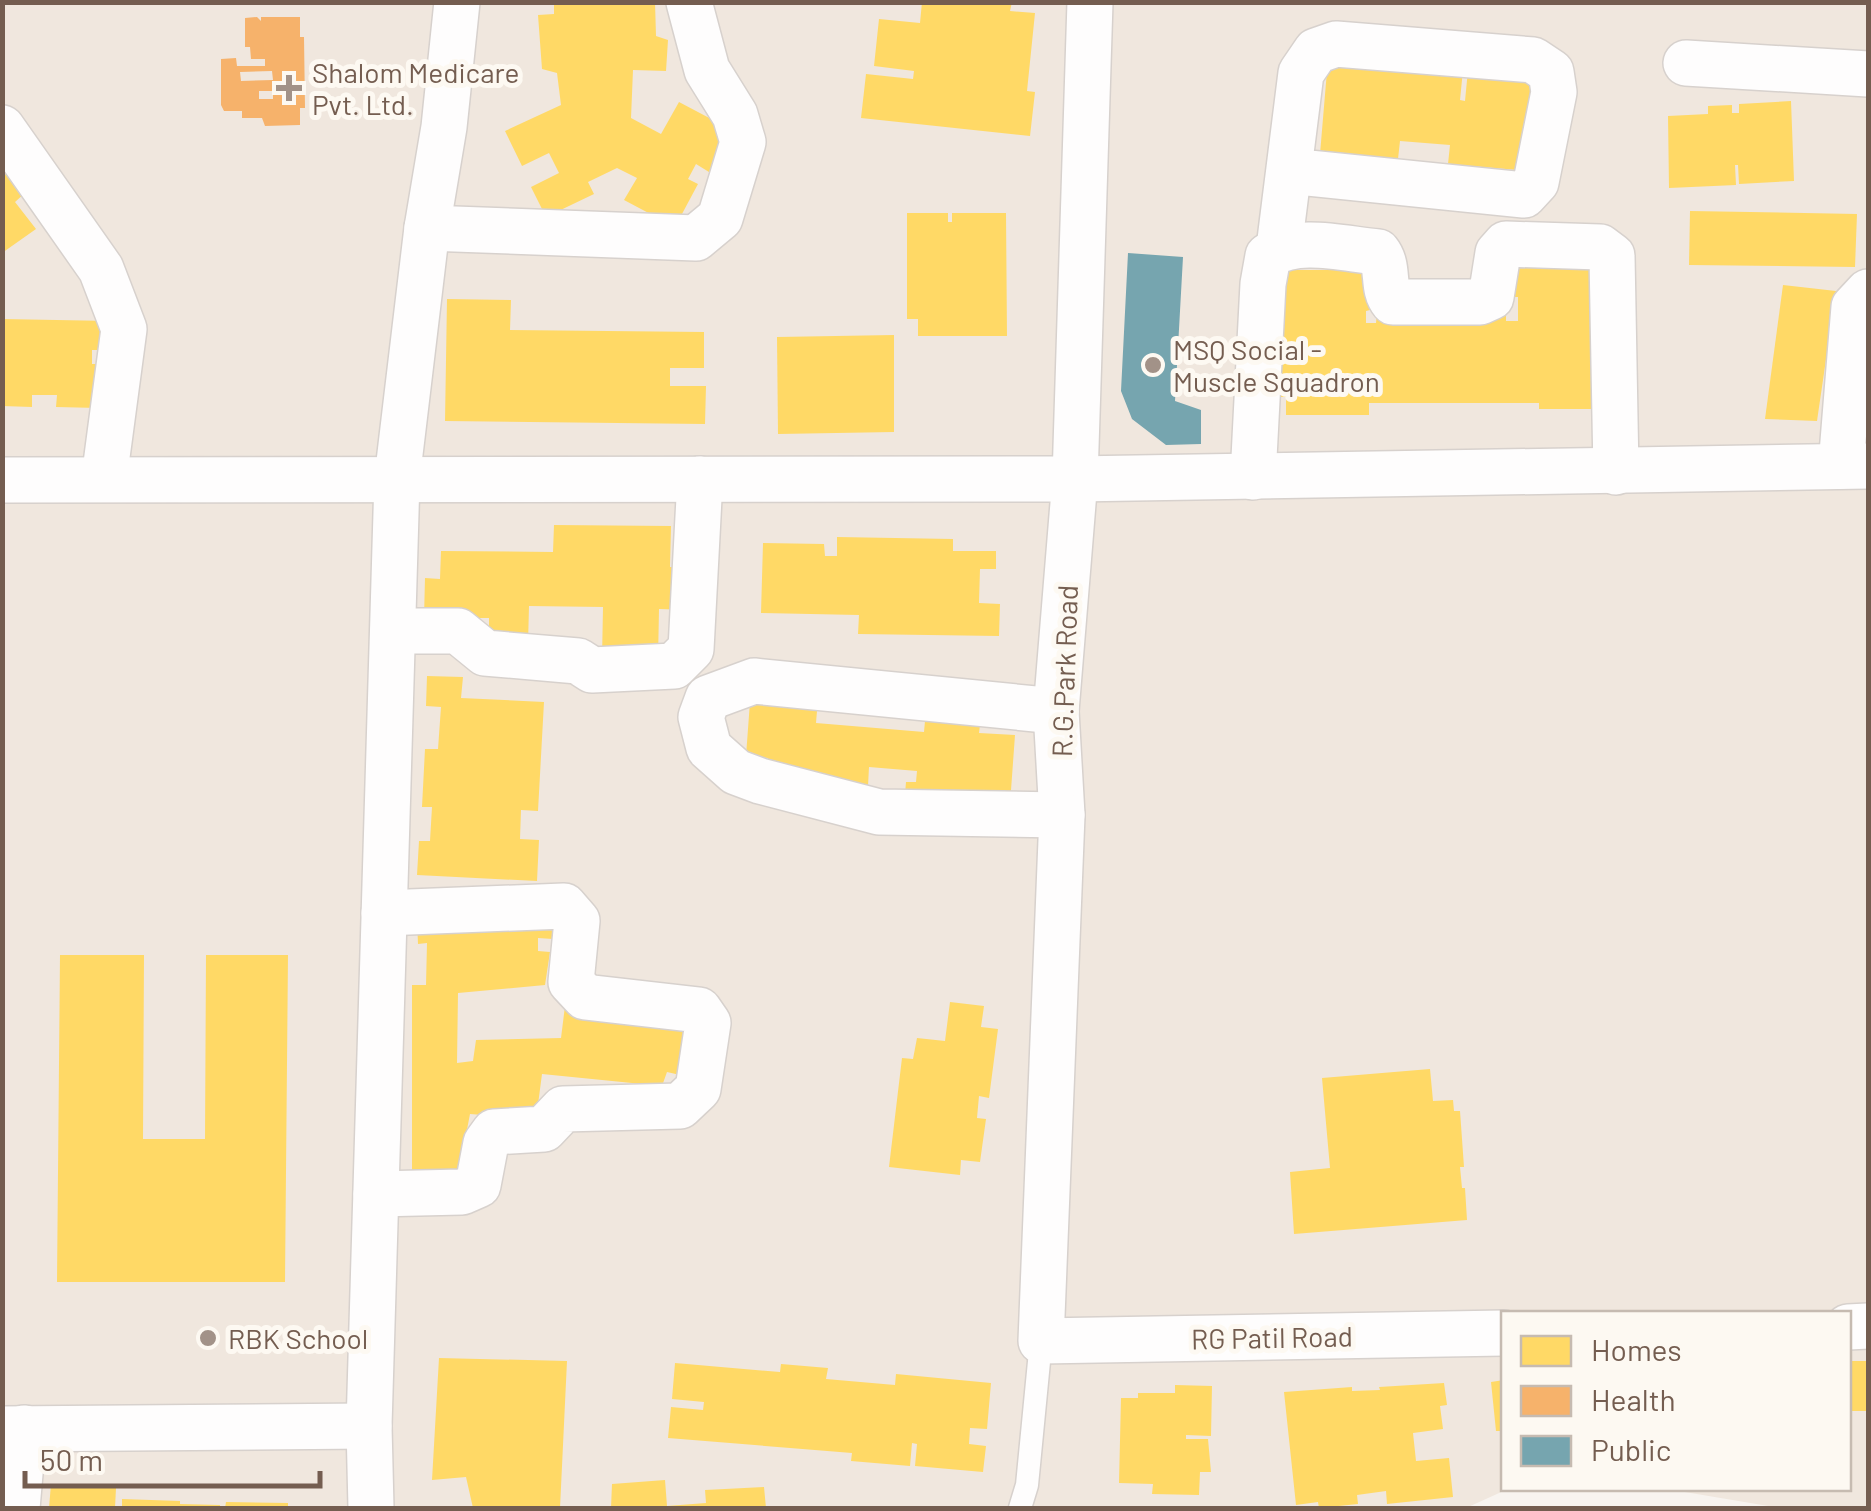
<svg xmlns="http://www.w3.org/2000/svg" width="1871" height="1511" font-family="Barlow,sans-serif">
  <rect width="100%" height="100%" fill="#f8f4f0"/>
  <polygon fill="#f0e7de" points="3,3 1868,3 1868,1508 1780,1508 1667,1489 1848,1488 1848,1314 1504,1314 1504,1488 1508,1489 1466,1508 3,1508"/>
  <g fill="#ffd966">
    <polygon points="554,2 655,2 656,36 668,40 666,71 633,70 631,118 661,134 679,102 732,130 709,172 696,164 688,179 698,184 675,227 624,200 637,178 617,168 588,182 594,194 546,217 531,187 559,173 549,153 522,166 505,131 561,105 557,73 542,69 538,15 554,14"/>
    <polygon points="922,2 1012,2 1010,11 1035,13 1027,91 1035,92 1030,136 861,118 866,74 913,79 914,71 874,66 879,19 920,23"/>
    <polygon points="1328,59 1463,70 1460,100 1465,101 1468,70 1537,76 1529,171 1448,164 1450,145 1400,141 1398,159 1320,154"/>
    <polygon points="1791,101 1794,181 1739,184 1738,165 1735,165 1736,185 1669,188 1668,116 1708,114 1708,106 1732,105 1732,113 1739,113 1739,104"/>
    <polygon points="2,158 26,192 15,202 36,229 2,253"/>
    <polygon points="1690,211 1857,214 1855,267 1689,265"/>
    <polygon points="907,213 948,213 948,222 952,222 952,213 1006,213 1007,336 918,336 918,319 907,319"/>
    <polygon points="1513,258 1598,264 1605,409 1539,409 1539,403 1369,403 1369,415 1286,415 1286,397 1279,397 1279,270 1371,270 1370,310 1366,311 1366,323 1376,323 1377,313 1506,312 1506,321 1518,321 1518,297 1512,297"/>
    <polygon points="1783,285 1836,291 1817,421 1765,419"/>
    <polygon points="447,299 511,300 510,330 704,332 704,368 670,368 670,386 706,386 705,424 445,421"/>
    <polygon points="2,319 111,321 110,350 92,350 92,364 101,364 99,408 56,407 57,395 32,395 32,407 2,406"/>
    <polygon points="894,335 894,432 778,434 777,337"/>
    <polygon points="554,525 671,526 670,567 688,567 688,610 659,609 658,660 602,659 603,607 529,606 528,644 489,643 489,618 424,618 425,578 440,579 441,551 553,552"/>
    <polygon points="837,537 953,539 953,551 996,551 996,569 980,569 979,603 1000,604 999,636 858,634 859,615 761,613 763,543 824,544 825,556 837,556"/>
    <polygon points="427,676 463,677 461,698 544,702 538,811 521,810 520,839 539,840 537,881 417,875 419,841 430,841 432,807 422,807 425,749 438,749 441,707 426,706"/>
    <polygon points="751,688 818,699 816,723 924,732 925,721 980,725 979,733 1015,735 1010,804 904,806 906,782 916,782 917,771 869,767 868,786 766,779 768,758 746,756"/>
    <polygon points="552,915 553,939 538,938 538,951 550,952 545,985 458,993 457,1063 473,1061 476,1040 561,1038 565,1006 686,1019 680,1075 667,1072 662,1086 542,1074 537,1112 497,1116 470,1114 458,1176 412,1176 412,985 426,985 427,943 418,944 417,920"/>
    <polygon points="60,955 144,955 143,1139 205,1139 206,955 288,955 285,1282 57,1282"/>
    <polygon points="950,1002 984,1006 981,1027 998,1029 989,1098 979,1096 977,1118 986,1119 980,1162 961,1160 960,1175 889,1167 902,1058 913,1059 917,1038 945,1041"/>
    <polygon points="1430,1069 1433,1101 1453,1100 1454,1111 1460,1111 1464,1167 1460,1167 1462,1188 1465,1188 1467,1220 1294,1234 1290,1172 1330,1168 1322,1078"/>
    <polygon points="439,1358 567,1361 560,1508 473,1508 466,1477 432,1480"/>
    <rect x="1848" y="1361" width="20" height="50"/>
    <polygon points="675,1363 780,1372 781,1364 828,1368 826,1379 895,1385 896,1374 991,1383 987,1429 970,1428 969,1444 986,1446 983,1472 915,1466 917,1444 912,1443 910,1466 851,1461 852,1453 668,1438 671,1407 703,1410 704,1402 672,1399"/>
    <polygon points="1504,1380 1504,1431 1496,1431 1491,1382"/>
    <polygon points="1444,1383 1447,1405 1440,1406 1443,1429 1413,1433 1416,1461 1449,1458 1453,1497 1387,1504 1386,1491 1357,1495 1358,1504 1319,1508 1318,1502 1296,1505 1284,1392 1352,1387 1352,1391 1380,1390 1379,1387"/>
    <polygon points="1175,1385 1212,1386 1211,1436 1186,1435 1186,1439 1208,1439 1211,1472 1200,1472 1199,1495 1152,1494 1153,1484 1119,1483 1121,1398 1138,1398 1138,1393 1175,1393"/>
    <polygon points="665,1480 667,1506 706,1503 705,1490 764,1487 766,1508 611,1508 612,1484"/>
    <polygon points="51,1484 116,1488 115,1508 49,1508"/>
    <polygon points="122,1499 180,1501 180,1504 220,1505 220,1508 122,1508"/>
    <polygon points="226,1502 288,1503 288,1508 225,1508"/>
  </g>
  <path fill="#f6b26b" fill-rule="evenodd" d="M257,17l4,4v-4h39v20h4l1,71h-5v17l-35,1 -3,-8h-20v-7h-18l-3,-6v-46l15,-1 1,8h28v-7h-14l-1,-12h-5v-29zM272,71l1,9 -32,1 -1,-9zM259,91h14v8h-14z"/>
  <polygon fill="#76a5af" points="1128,253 1183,257 1175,401 1201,410 1201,444 1166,445 1132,419 1121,391"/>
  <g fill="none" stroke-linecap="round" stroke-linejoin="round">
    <g stroke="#d7d1cd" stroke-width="25">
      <polyline id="service" points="1020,1508 1027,1485 1041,1341"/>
    </g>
    <g stroke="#d7d1cd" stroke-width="48">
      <g id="minor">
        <polyline points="1090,2 1075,479 1056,711 1062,815 1041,1341 1504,1333"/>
        <polyline points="1686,63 1868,74"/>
        <polyline points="2,128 101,269 124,329 104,479"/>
        <polyline points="427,228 696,238 720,218 743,142 735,115 707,70 689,2"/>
        <polyline points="1279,248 1301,73 1316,51 1336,44 1533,60 1551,72 1554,92 1536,182 1524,195 1289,171"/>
        <polyline points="1841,466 1854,307 1868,292"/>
        <path d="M1253,477l10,-193 5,-28c29,-20 76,-7 110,-4 12,15 3,36 15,50h87l11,-5 7,-44 8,-9 94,3 12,9 4,216"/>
        <polyline points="2,480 1075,479 1868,466"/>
        <polyline points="393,631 458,631 485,653 578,661 592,670 674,666 691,649 700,479"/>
        <polyline points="1056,711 754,681 708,698 701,717 709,748 736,772 760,781 879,812 1062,815"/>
        <polyline points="376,1194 462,1192 478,1185 486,1143 494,1132 544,1129 563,1109 680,1106 698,1089 708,1023 699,1010 585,997 571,982 577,921 564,906 384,913"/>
        <polyline points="1848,1327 1868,1326"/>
        <polyline points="2,1429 369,1426"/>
        <polyline points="17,1508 24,1428"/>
        <polyline points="371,1508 369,1426 397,479 427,228 444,127 457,2"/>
      </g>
    </g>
    <use href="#service" stroke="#fefdfd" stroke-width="22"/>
    <use href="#minor" stroke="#fefdfd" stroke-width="45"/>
  </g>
  <g fill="#a29288" stroke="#fdf9f2" stroke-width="4">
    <path d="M284 73h10v10h10v10h-10v10h-10v-10h-10v-10h10z"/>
    <circle cx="1153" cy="365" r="10"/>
    <circle cx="208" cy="1338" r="10"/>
  </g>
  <g text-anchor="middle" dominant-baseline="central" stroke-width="10" stroke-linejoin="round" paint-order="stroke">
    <g font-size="28" fill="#745d50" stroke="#fdf9f2" text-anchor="start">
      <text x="312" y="72">Shalom Medicare<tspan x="312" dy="32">Pvt. Ltd.</tspan></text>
      <text x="1173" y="349">MSQ Social -<tspan x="1173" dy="32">Muscle Squadron</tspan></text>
      <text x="228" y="1338">RBK School</text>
    </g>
    <g font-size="28" fill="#745d50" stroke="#fdf9f2">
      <text transform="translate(1064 671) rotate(-88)">R.G.Park Road</text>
      <text transform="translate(1272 1337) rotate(-1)">RG Patil Road</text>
    </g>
  </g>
  <rect width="1871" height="1511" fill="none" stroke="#745d50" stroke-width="10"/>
  <rect x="1501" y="1311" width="350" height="180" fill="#fdf9f2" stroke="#c6bbb1" stroke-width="2.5"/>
  <rect x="1521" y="1336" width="50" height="30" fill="#ffd966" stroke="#c6bbb1" stroke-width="2.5"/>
  <text x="1591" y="1361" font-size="30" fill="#745d50">Homes</text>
  <rect x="1521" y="1386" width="50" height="30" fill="#f6b26b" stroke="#c6bbb1" stroke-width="2.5"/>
  <text x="1591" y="1411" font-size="30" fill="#745d50">Health</text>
  <rect x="1521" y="1436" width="50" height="30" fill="#76a5af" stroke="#c6bbb1" stroke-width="2.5"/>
  <text x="1591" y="1461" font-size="30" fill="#745d50">Public</text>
  <path d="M25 1471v15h295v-15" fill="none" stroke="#745d50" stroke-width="5"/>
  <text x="40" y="1471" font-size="30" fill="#745d50" stroke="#fdf9f2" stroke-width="8" paint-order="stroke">50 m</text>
</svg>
